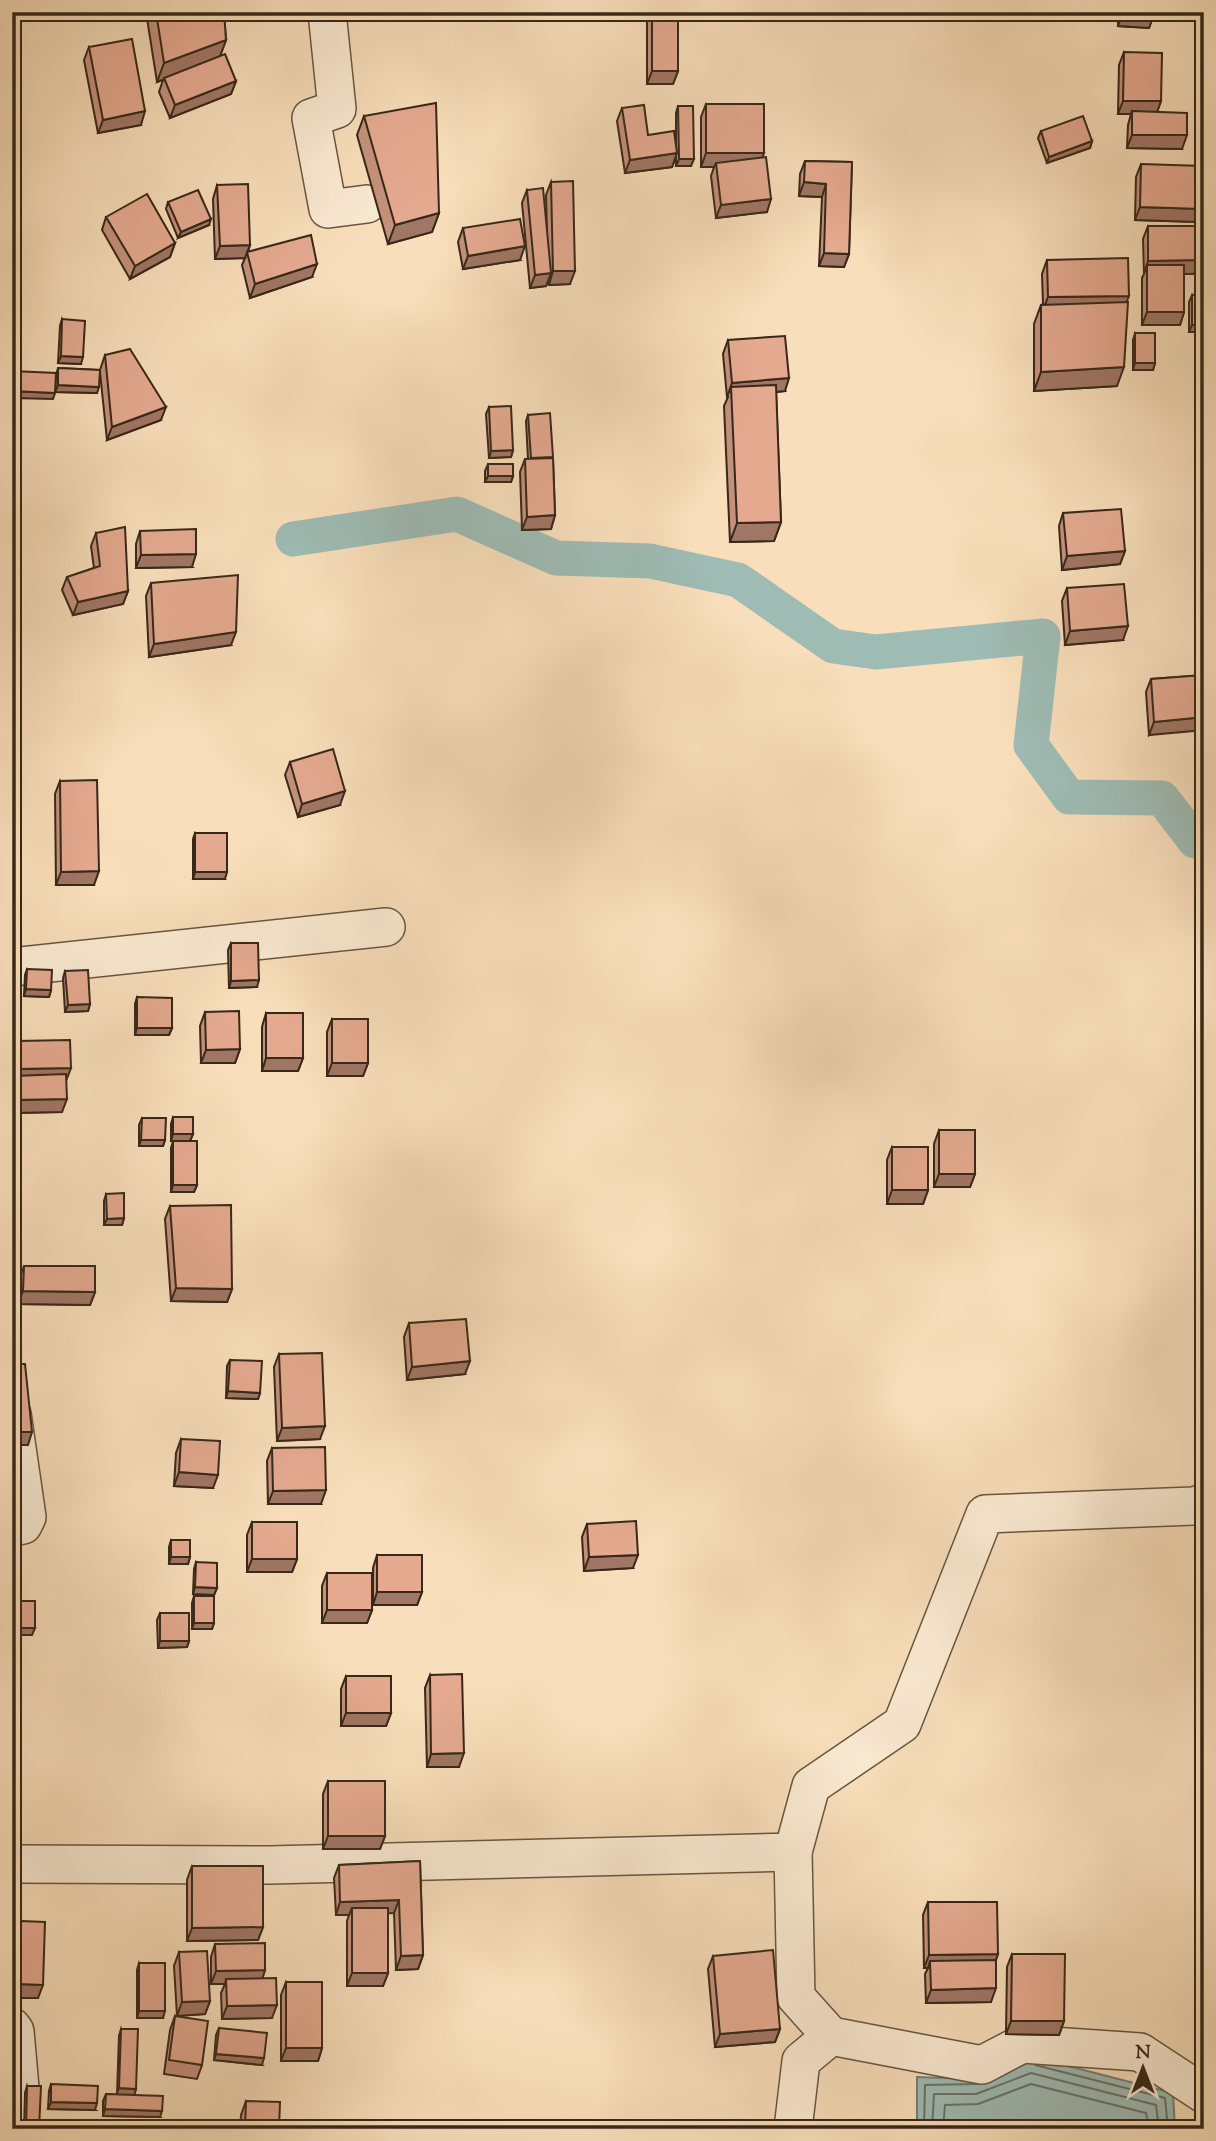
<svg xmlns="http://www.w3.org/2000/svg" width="1216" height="2141" font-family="'Sorts Mill Goudy',serif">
  <rect width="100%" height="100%" fill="#f8deba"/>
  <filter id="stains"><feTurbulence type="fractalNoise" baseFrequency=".00286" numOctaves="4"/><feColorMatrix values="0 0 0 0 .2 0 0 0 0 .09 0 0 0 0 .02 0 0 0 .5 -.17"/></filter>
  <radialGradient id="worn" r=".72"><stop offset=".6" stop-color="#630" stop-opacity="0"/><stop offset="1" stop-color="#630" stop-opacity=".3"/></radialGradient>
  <polygon fill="#9ebbb4" stroke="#758076" stroke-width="2" points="1029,2056 1173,2093 1175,2129 917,2129 917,2077 972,2079"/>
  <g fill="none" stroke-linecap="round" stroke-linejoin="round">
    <g stroke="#6b7266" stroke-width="2">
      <polyline points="1035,2065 1165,2098 1168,2129"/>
      <polyline points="924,2129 925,2085 977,2084"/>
      <polyline points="932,2129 934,2094 976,2094 1031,2073 1156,2105 1159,2129"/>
      <polyline points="943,2129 945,2105 978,2104 1031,2084 1146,2113 1149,2129"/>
    </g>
    <polyline stroke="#9ebbb4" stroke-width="35" points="293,539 457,514 556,558 650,561 738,580 833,646 876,652 1043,636 1031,745 1069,797 1162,798 1195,841 1204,843"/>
    <g stroke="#685641" stroke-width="40">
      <g id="minor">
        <polyline points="327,12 337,109 311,118 328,209 367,204"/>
        <polyline points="12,967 386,927"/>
        <polyline points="12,1414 27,1517 23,1525 12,1527"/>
        <polyline points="793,1852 796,1997 831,2036 982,2065 1022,2044 1140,2052 1204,2094"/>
        <polyline points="12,1864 270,1865 793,1852 811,1786 902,1724 985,1514 1194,1506 1204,1503"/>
        <polyline points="12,2027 15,2031 20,2088 16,2129"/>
        <polyline points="793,2129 801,2061 831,2036"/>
      </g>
    </g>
    <use href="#minor" stroke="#faead2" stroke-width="37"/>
  </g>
  <g fill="#c4917b" stroke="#382819" stroke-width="2">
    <polygon points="146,12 224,12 226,40 220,56 236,81 231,94 170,118 159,92 163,80 157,82"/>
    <polygon points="650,12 678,12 678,71 673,84 647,84 647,20"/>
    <polygon points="1118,12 1154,12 1149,28 1118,26"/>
    <polygon points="89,47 141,125 98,133 84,60"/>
    <polygon points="1124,52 1161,101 1157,112 1182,149 1127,148 1128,125 1131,114 1118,114 1119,65"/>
    <polygon points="706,104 764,153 762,157 767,212 716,218 711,176 714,167 701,167 701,117"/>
    <polygon points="678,106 691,166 676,166 676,157 672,167 625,173 617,121 622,108 648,135 676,143 676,113"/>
    <polygon points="364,116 439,213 432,232 388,244 357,135"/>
    <polygon points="1041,131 1092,141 1090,148 1047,163 1038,138"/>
    <polygon points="805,161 852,162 849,254 844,267 819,266 822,197 799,196 800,174"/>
    <polygon points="1141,164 1202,209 1198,222 1135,220 1136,177"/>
    <polygon points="551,182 570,284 549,285 548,281 546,286 530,288 522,203 527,190 547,232 546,195"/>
    <polygon points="217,185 250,245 248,252 312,277 250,298 242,265 245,258 215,259 213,199"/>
    <polygon points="168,202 209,225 178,238 166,209"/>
    <polygon points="106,217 175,243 170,257 130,279 102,230"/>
    <polygon points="1148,226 1194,274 1184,274 1184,312 1180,325 1142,325 1142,278 1144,274 1143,239"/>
    <polygon points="463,228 520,260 463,269 458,242"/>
    <polygon points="1047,260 1127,302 1117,386 1034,391 1034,324 1041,305 1043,304 1042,274"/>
    <polygon points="1192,295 1204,332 1189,332 1189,302"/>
    <polygon points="62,319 81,364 58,363 60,326"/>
    <polygon points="1135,333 1155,363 1153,370 1133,370 1133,340"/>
    <polygon points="728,340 785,391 776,392 781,522 774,541 730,542 724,406 728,397 727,397 723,354"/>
    <polygon points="105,355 161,420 107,440 100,372 97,393 55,392 56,375 58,368 100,370"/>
    <polygon points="489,407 513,450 511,457 489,458 486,414"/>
    <polygon points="528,415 553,458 555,515 551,529 522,530 520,472 525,459 528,459 526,421"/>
    <polygon points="488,464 513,476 511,482 485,482 485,471"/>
    <polygon points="1063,513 1125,551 1120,564 1062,570 1059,526"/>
    <polygon points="140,531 192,567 136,568 136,544"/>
    <polygon points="96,533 128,591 123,604 73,615 62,590 67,577 94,568 91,546"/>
    <polygon points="151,583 231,645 149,657 146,596"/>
    <polygon points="1067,588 1123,640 1065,645 1062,601"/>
    <polygon points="1204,675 1149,735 1146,692 1151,679"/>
    <polygon points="290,762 340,805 298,817 285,775"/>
    <polygon points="60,781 94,885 56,885 55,794"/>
    <polygon points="195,833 225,879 193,879 193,839"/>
    <polygon points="231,943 257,987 229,988 228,950"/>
    <polygon points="27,969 51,990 49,997 24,996 25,975"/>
    <polygon points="65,971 90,1004 88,1011 65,1012 63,978"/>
    <polygon points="137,997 172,1028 169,1035 135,1035 135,1004"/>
    <polygon points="205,1012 240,1049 235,1063 201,1063 200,1026"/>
    <polygon points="266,1013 303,1058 298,1071 262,1071 262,1027"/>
    <polygon points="332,1019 368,1063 363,1076 327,1076 327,1032"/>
    <polygon points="17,1041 66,1081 62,1112 12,1113 13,1055"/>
    <polygon points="173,1117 193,1134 190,1141 197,1185 194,1192 171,1192 171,1148 173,1141 171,1141 171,1124"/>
    <polygon points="142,1118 165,1140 163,1146 139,1146 139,1125"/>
    <polygon points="939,1130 975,1174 970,1187 934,1187 934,1144"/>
    <polygon points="892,1147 928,1190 923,1204 887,1204 887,1160"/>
    <polygon points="106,1194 124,1218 122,1225 104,1225 104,1201"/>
    <polygon points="170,1206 232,1289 227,1302 171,1301 165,1219"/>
    <polygon points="24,1266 95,1292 90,1305 18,1304 19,1279"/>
    <polygon points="409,1323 465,1374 407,1380 404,1337"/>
    <polygon points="279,1354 320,1439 277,1441 274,1367"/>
    <polygon points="230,1360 260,1393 258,1399 226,1398 227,1366"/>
    <polygon points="181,1439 213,1488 174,1486 176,1453"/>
    <polygon points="272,1448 321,1504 268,1504 267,1461"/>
    <polygon points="252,1522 297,1559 292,1572 247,1572 247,1535"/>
    <polygon points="587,1524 633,1568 584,1571 582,1537"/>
    <polygon points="171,1540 190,1557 188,1564 169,1564 169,1547"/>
    <polygon points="377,1555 422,1592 417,1605 373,1605 373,1568"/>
    <polygon points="196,1562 217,1588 214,1595 193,1594 194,1569"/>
    <polygon points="327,1573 372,1610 367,1623 322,1623 322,1586"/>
    <polygon points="194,1596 214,1623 212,1629 192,1629 192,1603"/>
    <polygon points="160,1613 189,1641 187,1647 158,1648 157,1620"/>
    <polygon points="430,1675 459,1767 427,1767 425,1688"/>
    <polygon points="346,1676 391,1713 386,1726 341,1726 341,1689"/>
    <polygon points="328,1781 385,1836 380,1849 323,1849 323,1794"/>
    <polygon points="420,1861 423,1955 418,1969 396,1970 394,1913 388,1913 388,1973 383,1986 347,1986 347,1921 349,1915 336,1915 334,1878 339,1865"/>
    <polygon points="192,1866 263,1927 258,1940 187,1941 187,1880"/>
    <polygon points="928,1902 998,1954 996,1960 991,2002 926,2003 925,1974 928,1968 924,1968 923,1915"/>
    <polygon points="21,1921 38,1998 14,1998 16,1934"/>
    <polygon points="215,1944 265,1970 262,1979 272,2018 222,2019 221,1993 225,1984 211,1984 211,1957"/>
    <polygon points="179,1952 210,2001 205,2014 177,2016 174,1966"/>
    <polygon points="1012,1954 1064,2021 1059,2035 1006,2034 1007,1967"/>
    <polygon points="713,1956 780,2029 775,2042 715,2047 708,1969"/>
    <polygon points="139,1963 163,2018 137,2018 137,1970"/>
    <polygon points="286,1982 322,2048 318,2061 281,2061 281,1995"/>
    <polygon points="175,2016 202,2065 197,2079 164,2074 170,2030"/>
    <polygon points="219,2028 262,2065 214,2060 216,2035"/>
    <polygon points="121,2029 136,2089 134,2095 160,2117 103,2116 103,2101 106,2094 117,2095 119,2036"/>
    <polygon points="51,2084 95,2110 48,2109 49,2091"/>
    <polygon points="27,2086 39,2129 24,2129 25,2093"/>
    <polygon points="246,2101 279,2129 240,2129 241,2115"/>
  </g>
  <g fill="#a07664" stroke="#382819" stroke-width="2">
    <polygon points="803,12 822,12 821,14"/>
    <polygon points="1123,13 1154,15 1149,28 1118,26"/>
    <polygon points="226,40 219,59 157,82 164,63"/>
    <polygon points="652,71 678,71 673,84 647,84"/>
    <polygon points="236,81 231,94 170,118 175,105"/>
    <polygon points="1123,101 1161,101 1156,115 1132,111 1131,114 1118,114"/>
    <polygon points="145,111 141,125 98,133 103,120"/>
    <polygon points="1132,135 1187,135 1182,149 1127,148"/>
    <polygon points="1092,141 1090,148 1047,163 1049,157"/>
    <polygon points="677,153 672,167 625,173 630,160"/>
    <polygon points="706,153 764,153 759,167 716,163 714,167 701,167"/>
    <polygon points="679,159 694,159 691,166 676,166"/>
    <polygon points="804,182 826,184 822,197 799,196"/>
    <polygon points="771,199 767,212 716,218 721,205"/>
    <polygon points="1140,207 1202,209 1198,222 1135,220"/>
    <polygon points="439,213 432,232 388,244 395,225"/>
    <polygon points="211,219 209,225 178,238 181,232"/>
    <polygon points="175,243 170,257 130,279 135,266"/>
    <polygon points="250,245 245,258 215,259 220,246"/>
    <polygon points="525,246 520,260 463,269 468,256"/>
    <polygon points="824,253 849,254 844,267 819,266"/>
    <polygon points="1199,260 1194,274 1147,274 1147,265 1144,274 1148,261"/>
    <polygon points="317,264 312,277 250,298 255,284"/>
    <polygon points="553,271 575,271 570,284 549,285"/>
    <polygon points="551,273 546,286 530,288 535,275"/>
    <polygon points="1129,296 1124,309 1043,310 1048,297"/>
    <polygon points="1147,312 1184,312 1180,325 1142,325"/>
    <polygon points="1192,325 1204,325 1204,332 1189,332"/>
    <polygon points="61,356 83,357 81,364 58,363"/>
    <polygon points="1135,363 1155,363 1153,370 1133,370"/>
    <polygon points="1124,367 1117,386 1034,391 1041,372"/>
    <polygon points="789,378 785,391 732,396 731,387 727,397 732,383"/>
    <polygon points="58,385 99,387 97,393 55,392"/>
    <polygon points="12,391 55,393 53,399 12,398"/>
    <polygon points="166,407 161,420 107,440 112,427"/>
    <polygon points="513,450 511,457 489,458 491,451"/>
    <polygon points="488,476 513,476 511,482 485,482"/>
    <polygon points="555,515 551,529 522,530 527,517"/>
    <polygon points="781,522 774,541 730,542 737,523"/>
    <polygon points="1125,551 1120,564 1062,570 1067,556"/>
    <polygon points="196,554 192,567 136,568 141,555"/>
    <polygon points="128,591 123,604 73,615 78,602"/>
    <polygon points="1128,626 1123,640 1065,645 1070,631"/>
    <polygon points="236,632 231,645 149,657 154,644"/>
    <polygon points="12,669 17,669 15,675 12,675"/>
    <polygon points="1204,717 1204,730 1149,735 1154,722"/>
    <polygon points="345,791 340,805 298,817 302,804"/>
    <polygon points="99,871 94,885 56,885 61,872"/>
    <polygon points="195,872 227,872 225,879 193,879"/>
    <polygon points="259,980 257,987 229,988 231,981"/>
    <polygon points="26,989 51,990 49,997 24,996"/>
    <polygon points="90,1004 88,1011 65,1012 68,1005"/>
    <polygon points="137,1028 172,1028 169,1035 135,1035"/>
    <polygon points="240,1049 235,1063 201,1063 206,1050"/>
    <polygon points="266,1058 303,1058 298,1071 262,1071"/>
    <polygon points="332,1063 368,1063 363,1076 327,1076"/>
    <polygon points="71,1068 66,1081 13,1083 18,1069"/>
    <polygon points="67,1099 62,1112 12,1113 13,1100"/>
    <polygon points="173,1134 193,1134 190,1141 171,1141"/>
    <polygon points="141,1140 165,1140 163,1146 139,1146"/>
    <polygon points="939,1174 975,1174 970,1187 934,1187"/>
    <polygon points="173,1185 197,1185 194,1192 171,1192"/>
    <polygon points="892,1190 928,1190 923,1204 887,1204"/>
    <polygon points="124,1218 122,1225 104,1225 107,1219"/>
    <polygon points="176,1288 232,1289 227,1302 171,1301"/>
    <polygon points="23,1291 95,1292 90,1305 18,1304"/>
    <polygon points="470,1361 465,1374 407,1380 412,1367"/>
    <polygon points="228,1391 260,1393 258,1399 226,1398"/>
    <polygon points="325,1426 320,1439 277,1441 282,1428"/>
    <polygon points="12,1432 32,1432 28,1445 12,1445"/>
    <polygon points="179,1472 218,1475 213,1488 174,1486"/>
    <polygon points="326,1490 321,1504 268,1504 273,1491"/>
    <polygon points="638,1555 633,1568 584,1571 589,1557"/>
    <polygon points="171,1557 190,1557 188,1564 169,1564"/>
    <polygon points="252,1559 297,1559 292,1572 247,1572"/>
    <polygon points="195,1587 217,1588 214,1595 193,1594"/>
    <polygon points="377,1592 422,1592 417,1605 373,1605"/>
    <polygon points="327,1610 372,1610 367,1623 322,1623"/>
    <polygon points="194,1623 214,1623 212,1629 192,1629"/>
    <polygon points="12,1628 35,1628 32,1635 12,1635"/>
    <polygon points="160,1641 189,1641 187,1647 158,1648"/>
    <polygon points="346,1713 391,1713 386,1726 341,1726"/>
    <polygon points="464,1753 459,1767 427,1767 431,1754"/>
    <polygon points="328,1836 385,1836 380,1849 323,1849"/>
    <polygon points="399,1900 394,1913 352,1915 352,1908 349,1915 336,1915 340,1902"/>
    <polygon points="263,1927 258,1940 187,1941 192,1928"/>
    <polygon points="998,1954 993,1967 930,1961 928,1968 924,1968 929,1955"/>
    <polygon points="423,1955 418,1969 396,1970 401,1956"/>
    <polygon points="265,1970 261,1983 226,1979 225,1984 211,1984 216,1971"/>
    <polygon points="352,1973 388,1973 383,1986 347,1986"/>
    <polygon points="19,1984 43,1985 38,1998 14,1998"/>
    <polygon points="996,1988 991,2002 926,2003 931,1990"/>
    <polygon points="210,2001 205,2014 177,2016 182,2002"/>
    <polygon points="277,2005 272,2018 222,2019 227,2006"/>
    <polygon points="139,2011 165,2011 163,2018 137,2018"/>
    <polygon points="1011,2021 1064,2021 1059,2035 1006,2034"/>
    <polygon points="780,2029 775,2042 715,2047 720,2034"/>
    <polygon points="286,2048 322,2048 318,2061 281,2061"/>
    <polygon points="216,2054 264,2058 262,2065 214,2060"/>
    <polygon points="119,2088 136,2089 134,2096 116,2095"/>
    <polygon points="51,2102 97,2103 95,2110 48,2109"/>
    <polygon points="105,2109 162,2111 160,2117 103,2116"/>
  </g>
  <g fill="#e4a98f" stroke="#382819" stroke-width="2">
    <polygon points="156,12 224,12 226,40 164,63"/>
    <rect x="652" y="12" width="26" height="59"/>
    <polygon points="1123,12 1154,12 1154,15 1123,13"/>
    <polygon points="132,39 145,111 103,120 89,47"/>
    <polygon points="1124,52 1162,53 1161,101 1123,101"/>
    <polygon points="225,54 236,81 175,105 164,78"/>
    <polygon points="436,103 439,213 395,225 364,116"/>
    <rect x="706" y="104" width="58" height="49"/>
    <polygon points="644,105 648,135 674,131 677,153 630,160 622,108"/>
    <polygon points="678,106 693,106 694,159 679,159"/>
    <polygon points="1132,111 1187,113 1187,135 1132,135"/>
    <polygon points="1083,116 1092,141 1049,157 1041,131"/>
    <polygon points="766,157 771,199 721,205 716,163"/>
    <polygon points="805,161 852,162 849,254 824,253 826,184 804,182"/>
    <polygon points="1141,164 1203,166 1202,209 1140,207"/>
    <polygon points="573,181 575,271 553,271 551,182"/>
    <polygon points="248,184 250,245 220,246 217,185"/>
    <polygon points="543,188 551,273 535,275 527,190"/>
    <polygon points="198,190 211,219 181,232 168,202"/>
    <polygon points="147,194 175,243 135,266 106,217"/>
    <polygon points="520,219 525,246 468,256 463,228"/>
    <polygon points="1148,226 1199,226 1199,260 1148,261"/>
    <polygon points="311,235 317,264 255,284 247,252"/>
    <polygon points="1128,258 1129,296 1048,297 1047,260"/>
    <rect x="1147" y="265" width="37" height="47"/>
    <rect x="1192" y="295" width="12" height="30"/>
    <polygon points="1128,302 1124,367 1041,372 1041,305"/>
    <polygon points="62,319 85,321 83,357 61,356"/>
    <rect x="1135" y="333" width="20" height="30"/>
    <polygon points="785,336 789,378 732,383 728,340"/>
    <polygon points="130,349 166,407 112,427 105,355"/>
    <polygon points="58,368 100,370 99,387 58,385"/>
    <polygon points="12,371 56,373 55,393 12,391"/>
    <polygon points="776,385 781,522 737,523 731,387"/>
    <polygon points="511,406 513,450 491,451 489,407"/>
    <polygon points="550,413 553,457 531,458 528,415"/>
    <polygon points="553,458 555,515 527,517 525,459"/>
    <rect x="488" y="464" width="25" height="12"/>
    <polygon points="1121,509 1125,551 1067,556 1063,513"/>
    <polygon points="125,527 128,591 78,602 67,577 100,566 96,533"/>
    <polygon points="196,529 196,554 141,555 140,531"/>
    <polygon points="238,575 236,632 154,644 151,583"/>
    <polygon points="1124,584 1128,626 1070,631 1067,588"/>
    <polygon points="17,653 17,669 12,669 12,654"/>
    <polygon points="1204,675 1204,717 1154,722 1151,679"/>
    <polygon points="333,749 345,791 302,804 290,762"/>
    <polygon points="97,780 99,871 61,872 60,781"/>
    <rect x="195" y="833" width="32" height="39"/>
    <polygon points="231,943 258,943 259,980 231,981"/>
    <polygon points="27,969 52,970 51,990 26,989"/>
    <polygon points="88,970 90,1004 68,1005 65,971"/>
    <polygon points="137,997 172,998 172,1028 137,1028"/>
    <polygon points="239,1011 240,1049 206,1050 205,1012"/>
    <rect x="266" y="1013" width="37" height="45"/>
    <rect x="332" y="1019" width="36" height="44"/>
    <polygon points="70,1040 71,1068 18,1069 17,1041"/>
    <polygon points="66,1074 67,1099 13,1100 13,1076"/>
    <rect x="173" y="1117" width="20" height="17"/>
    <polygon points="142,1118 166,1118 165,1140 141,1140"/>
    <rect x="939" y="1130" width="36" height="44"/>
    <rect x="173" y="1141" width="24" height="44"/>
    <rect x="892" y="1147" width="36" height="43"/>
    <polygon points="124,1193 124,1218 107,1219 106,1194"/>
    <polygon points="231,1205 232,1289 176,1288 170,1206"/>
    <polygon points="24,1266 95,1266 95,1292 23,1291"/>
    <polygon points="466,1319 470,1361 412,1367 409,1323"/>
    <polygon points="322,1353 325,1426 282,1428 279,1354"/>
    <polygon points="230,1360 262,1361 260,1393 228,1391"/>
    <polygon points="12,1364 25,1364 32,1432 12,1432"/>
    <polygon points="181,1439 220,1441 218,1475 179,1472"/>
    <polygon points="325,1447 326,1490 273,1491 272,1448"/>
    <polygon points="636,1521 638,1555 589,1557 587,1524"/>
    <rect x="252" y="1522" width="45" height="37"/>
    <rect x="171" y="1540" width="19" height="17"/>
    <rect x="377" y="1555" width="45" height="37"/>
    <polygon points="196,1562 217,1563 217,1588 195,1587"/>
    <rect x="327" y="1573" width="45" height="37"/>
    <rect x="194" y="1596" width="20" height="27"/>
    <rect x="12" y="1601" width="23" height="27"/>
    <rect x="160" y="1613" width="29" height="28"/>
    <polygon points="462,1674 464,1753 431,1754 430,1675"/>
    <rect x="346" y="1676" width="45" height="37"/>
    <rect x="328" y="1781" width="57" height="55"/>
    <polygon points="420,1861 423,1955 401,1956 399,1900 340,1902 339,1865"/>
    <polygon points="192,1866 263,1866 263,1927 192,1928"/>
    <polygon points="928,1902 997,1902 998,1954 929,1955"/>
    <rect x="352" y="1908" width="36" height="65"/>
    <polygon points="21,1921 45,1922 43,1985 19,1984"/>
    <polygon points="265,1943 265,1970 216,1971 215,1944"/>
    <polygon points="773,1950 780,2029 720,2034 713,1956"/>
    <polygon points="207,1951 210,2001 182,2002 179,1952"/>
    <polygon points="1012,1954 1065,1954 1064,2021 1011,2021"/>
    <polygon points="996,1960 996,1988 931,1990 930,1961"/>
    <rect x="139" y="1963" width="26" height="48"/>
    <polygon points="276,1978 277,2005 227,2006 226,1979"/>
    <rect x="286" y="1982" width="36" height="66"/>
    <polygon points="175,2016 208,2021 202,2065 169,2060"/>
    <polygon points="219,2028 267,2033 264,2058 216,2054"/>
    <polygon points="121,2029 138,2029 136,2089 119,2088"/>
    <polygon points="12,2060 14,2099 12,2099"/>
    <polygon points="51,2084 98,2086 97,2103 51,2102"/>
    <polygon points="27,2086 41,2086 39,2129 26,2129"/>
    <polygon points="106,2094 163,2096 162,2111 105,2109"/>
    <polygon points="246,2101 280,2102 279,2129 245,2129"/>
    <polygon points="131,2121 169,2122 169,2129 131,2129"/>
  </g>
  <rect width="1216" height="2141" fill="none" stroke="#f8deba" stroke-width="42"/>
  <rect x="14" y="14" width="1188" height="2113" fill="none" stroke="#382819" stroke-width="3.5"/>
  <rect x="21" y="21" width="1174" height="2099" fill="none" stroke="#382819" stroke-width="2"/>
  <g transform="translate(1143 2068)" stroke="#faead2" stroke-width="5" paint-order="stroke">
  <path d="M0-5L12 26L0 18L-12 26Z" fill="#382819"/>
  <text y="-10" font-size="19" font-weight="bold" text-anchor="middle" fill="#382819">N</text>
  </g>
  <rect width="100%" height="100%" filter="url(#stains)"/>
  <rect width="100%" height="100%" fill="url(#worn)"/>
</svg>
